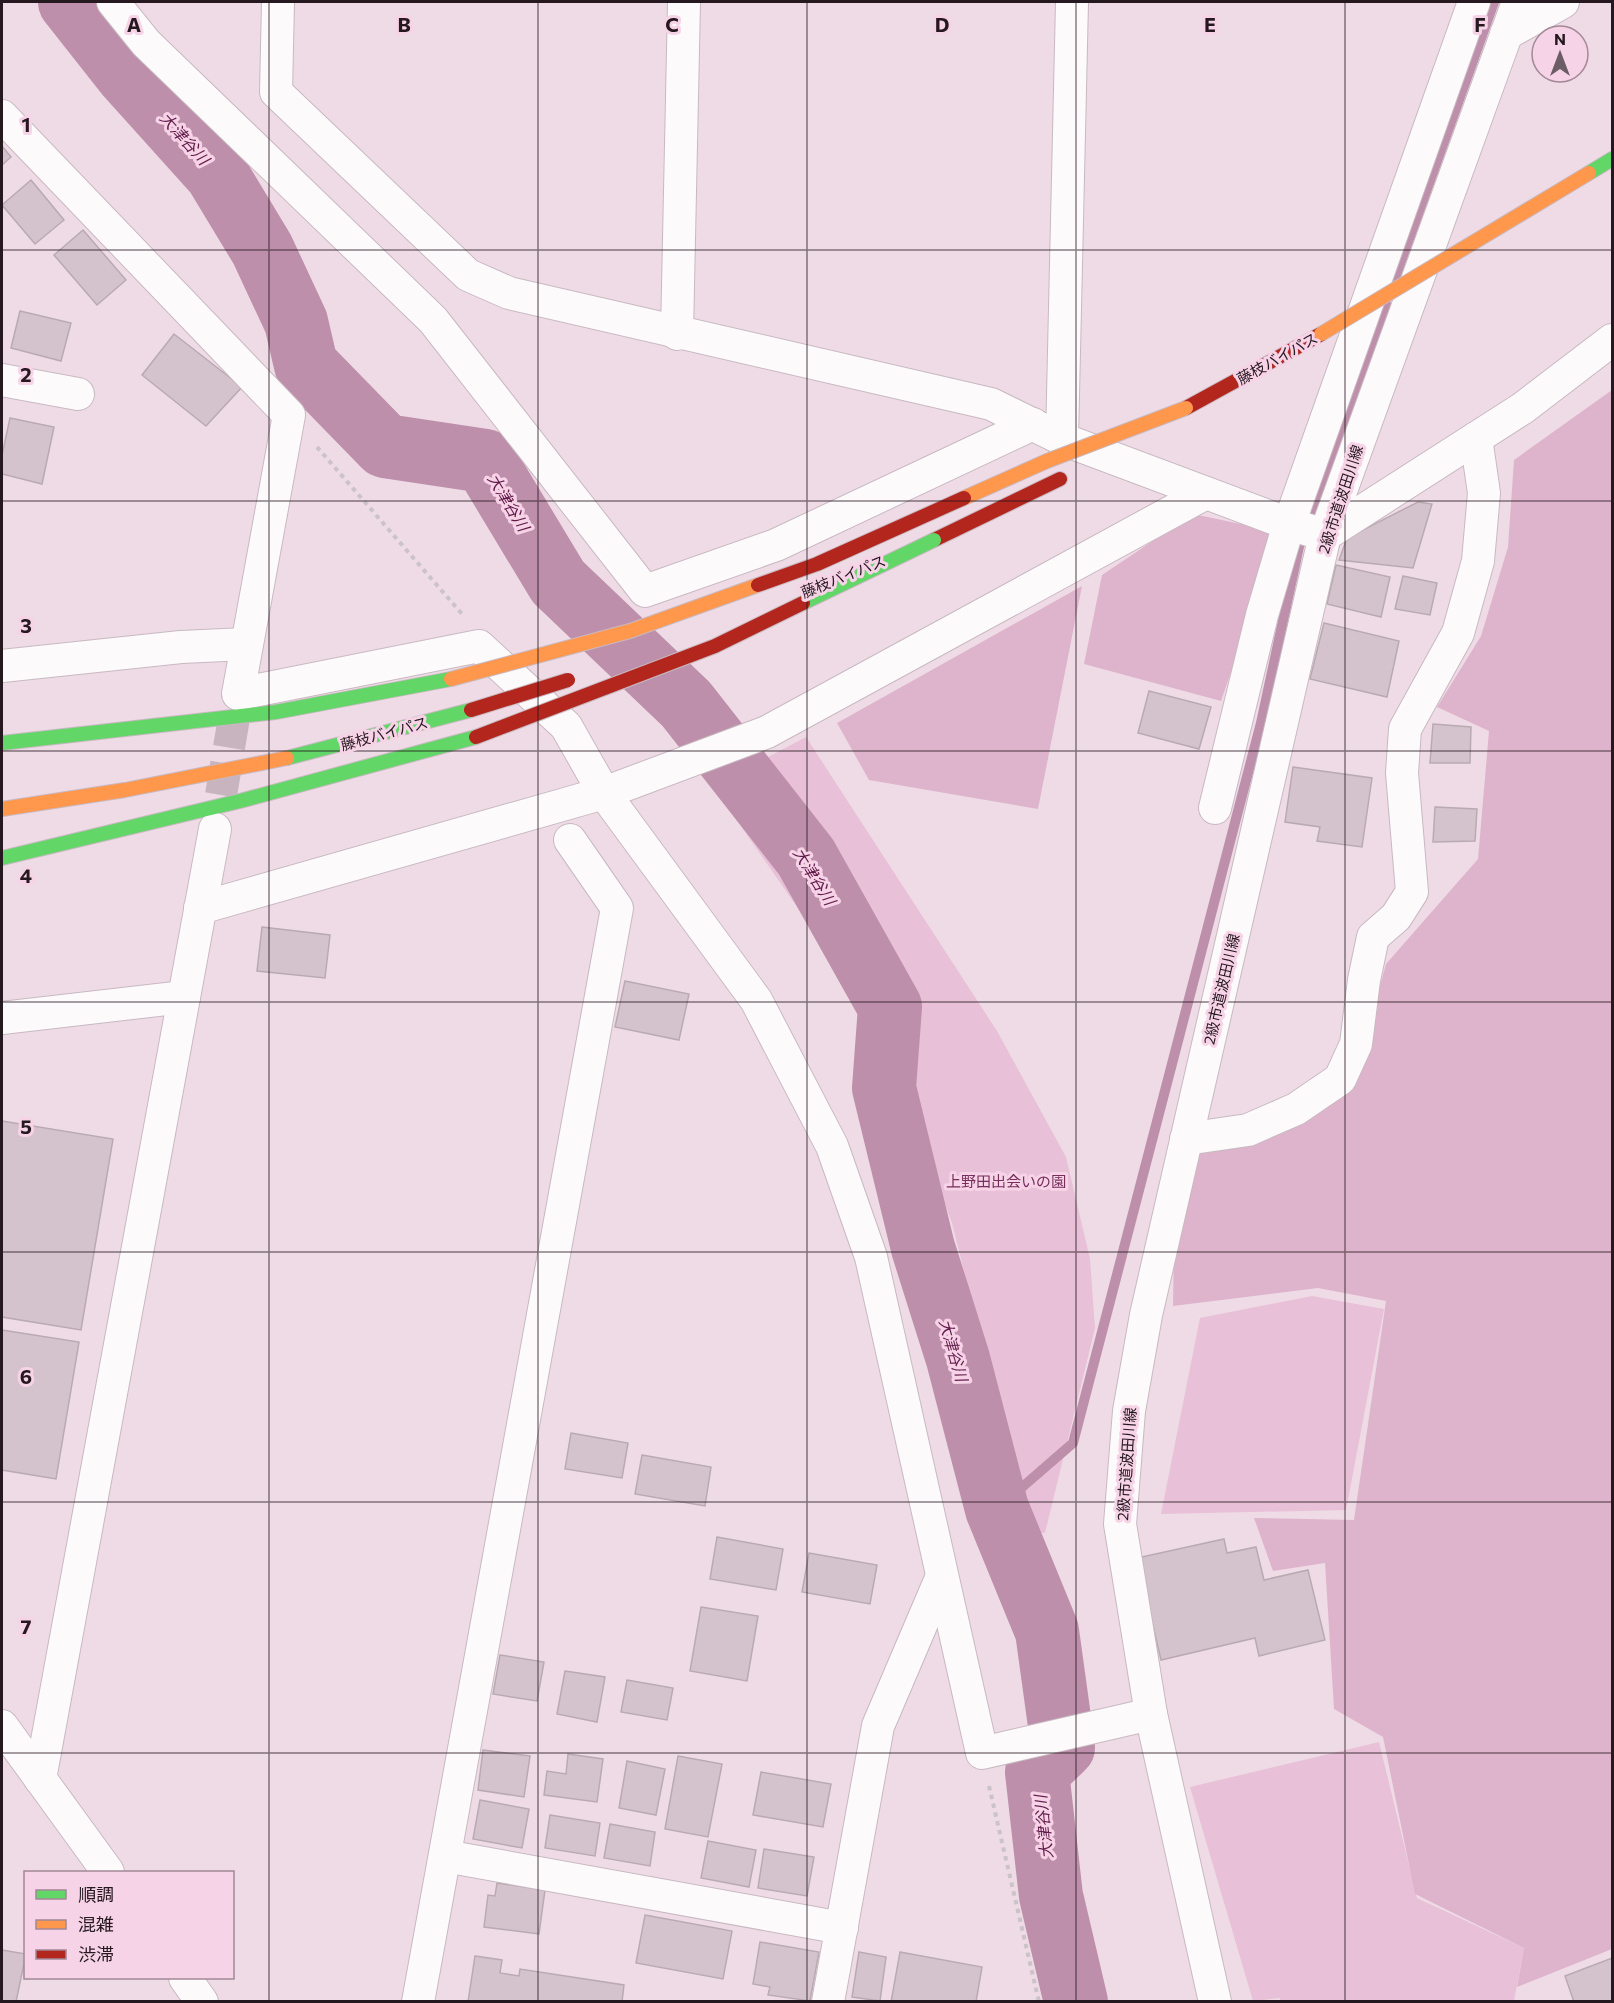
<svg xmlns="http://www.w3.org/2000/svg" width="1614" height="2003" font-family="Commissioner,'Noto Sans JP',sans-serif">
  <rect width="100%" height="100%" fill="#efdbe6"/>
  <g fill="#e8c0d7">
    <polygon points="806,737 997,1031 1066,1157 1090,1259 1095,1328 1045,1533 1023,1533 1011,1459 952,1223 885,1043 820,940 713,786"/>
    <polygon points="1312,1296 1384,1309 1346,1510 1161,1514 1200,1318"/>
    <polygon points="1379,1742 1417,1898 1524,1948 1514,2001 1281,2002 1280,1998 1253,2001 1190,1787"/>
  </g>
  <g fill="#deb4cc">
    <polygon points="1612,390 1612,1949 1517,1987 1524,1948 1415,1894 1383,1737 1334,1709 1325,1563 1273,1571 1254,1518 1354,1520 1386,1301 1318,1288 1173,1306 1174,1248 1192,1144 1334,1099 1362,1052 1386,964 1478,859 1489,731 1437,707 1481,636 1508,547 1514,460"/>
    <polygon points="1193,514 1279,532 1221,701 1084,664 1102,575"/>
    <polygon points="1082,586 1038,809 869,780 837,723"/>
  </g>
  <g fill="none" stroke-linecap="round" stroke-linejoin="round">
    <g stroke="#bd8faa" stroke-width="10">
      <polyline points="1394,281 1494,2"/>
      <polyline points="997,1509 1073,1443 1261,723 1300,542 1386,304"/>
    </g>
    <polyline stroke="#bd8faa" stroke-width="64" points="70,2 126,73 216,173 262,249 296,322 306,365 385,446 485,461 558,582 686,704 806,857 890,1007 884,1088 923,1248 958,1359 997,1509 1047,1631 1063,1747 1037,1772 1051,1896 1076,2002"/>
  </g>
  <g fill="#d4c3cc" stroke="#b9aab2" stroke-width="1.5">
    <polygon points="2,146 11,157 2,165"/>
    <polygon points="31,180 64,220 35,244 2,205"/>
    <polygon points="83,230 126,280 97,305 54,255"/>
    <polygon points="20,311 71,323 61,361 11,348"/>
    <polygon points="174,334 242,387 206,426 142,375"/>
    <polygon points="10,418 54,427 42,484 2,474 2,455"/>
    <polygon points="1418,502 1432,504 1413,568 1339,560 1347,538"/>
    <polygon points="1336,565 1390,577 1381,617 1327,604"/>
    <polygon points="1403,576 1437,583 1430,615 1395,609"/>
    <polygon points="1324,623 1399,641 1387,697 1310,679"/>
    <polygon points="1149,691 1211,707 1199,749 1138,733"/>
    <polygon points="1433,724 1471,727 1470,763 1430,763"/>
    <polygon points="1293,767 1372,778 1362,847 1317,841 1320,827 1285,822"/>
    <polygon points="1435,807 1477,809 1475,841 1433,842"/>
    <polygon points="262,927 330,935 325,978 257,971"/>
    <polygon points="625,981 689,994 679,1040 615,1027"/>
    <polygon points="2,1121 113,1139 81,1330 2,1317"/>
    <polygon points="2,1330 79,1342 56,1479 2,1470"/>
    <polygon points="571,1433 628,1443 622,1478 565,1469"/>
    <polygon points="642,1455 711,1467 705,1506 635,1494"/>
    <polygon points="717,1537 783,1549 776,1590 710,1579"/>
    <polygon points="1224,1539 1227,1553 1256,1547 1264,1580 1308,1570 1325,1640 1259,1656 1255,1638 1161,1660 1137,1558"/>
    <polygon points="809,1553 877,1565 870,1604 802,1592"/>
    <polygon points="701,1607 758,1616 747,1681 690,1671"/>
    <polygon points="500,1655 544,1662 537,1701 493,1694"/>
    <polygon points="565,1671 605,1677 597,1722 557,1714"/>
    <polygon points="627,1680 673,1688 667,1720 621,1712"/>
    <polygon points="483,1750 530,1756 524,1797 478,1790"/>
    <polygon points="568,1754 603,1759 597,1802 544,1795 547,1771 566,1774"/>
    <polygon points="678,1756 722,1764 708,1837 665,1829"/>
    <polygon points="627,1761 665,1769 656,1815 619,1808"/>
    <polygon points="761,1772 831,1784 823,1827 753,1815"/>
    <polygon points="480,1800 529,1809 522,1848 473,1839"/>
    <polygon points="550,1815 600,1823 595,1856 545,1848"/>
    <polygon points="610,1824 655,1832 650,1866 604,1858"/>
    <polygon points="708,1841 756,1850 749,1887 701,1878"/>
    <polygon points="764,1849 814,1857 807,1896 758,1888"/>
    <polygon points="497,1883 545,1890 539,1934 484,1927 488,1895 495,1896"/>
    <polygon points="645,1915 732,1931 723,1979 636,1963"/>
    <polygon points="760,1942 819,1952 810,2001 768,1995 770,1987 753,1984"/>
    <polygon points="2,1950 26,1954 16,2002 2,2002"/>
    <polygon points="859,1952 886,1957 880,2001 852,1997"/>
    <polygon points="900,1952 982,1967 976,2002 891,2002"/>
    <polygon points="475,1956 502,1960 500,1973 519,1976 520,1969 624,1985 622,2002 468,2002"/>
    <polygon points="1612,1958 1612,2002 1574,2002 1565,1976"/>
  </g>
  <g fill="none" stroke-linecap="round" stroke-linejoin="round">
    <polyline stroke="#c7b4be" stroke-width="32" stroke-dasharray="32 16" stroke-linecap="butt" points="221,795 238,694"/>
    <g stroke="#c8b9c1" stroke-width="34">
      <g id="street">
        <polyline points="113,2 146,43 433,320 645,591 776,545 1033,424"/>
        <polyline points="278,2 276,92 468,275 509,293 991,404 1062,439 1289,524 1325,535 1523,408 1612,340"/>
        <polyline points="1506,34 1563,2"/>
        <polyline points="2,116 289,415 238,694 479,646 566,726 604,793 756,1000 832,1146 871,1257 982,1753 1151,1714"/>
        <polyline points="677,334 684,2"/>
        <polyline points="2,380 78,394"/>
        <polyline points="1062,439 1072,2"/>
        <polyline points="2,666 181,647 246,644"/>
        <polyline points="1215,808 1262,615 1289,524 1474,2"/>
        <polyline points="200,908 604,793 767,732 1206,493"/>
        <polyline points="2,1018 184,997"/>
        <polyline points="1186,1139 1248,1130 1296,1109 1340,1079 1356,1044 1364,980 1373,937 1396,917 1412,892 1402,773 1405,729 1458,633 1478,561 1484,493 1476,438"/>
        <polyline points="2,1726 108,1872"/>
        <polyline points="40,1779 215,829"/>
        <polyline points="445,1856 842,1928"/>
        <polyline points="185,1978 202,2002"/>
        <polyline points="418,2002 617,908 570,840"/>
        <polyline points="828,2002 878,1726 942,1576"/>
        <polyline points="1215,2002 1151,1714 1120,1524 1129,1411 1146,1315 1325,535 1518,2"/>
      </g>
    </g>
    <g stroke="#c8b9c1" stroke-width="16">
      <g id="fast">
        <polyline points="1589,173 1612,159"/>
        <polyline points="2,743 276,712 451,679"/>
        <polyline points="287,758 471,710"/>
        <polyline points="2,858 240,801 476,737"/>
      </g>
    </g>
    <g stroke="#c8b9c1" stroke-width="16">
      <polyline id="slow" points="2,809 125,790 287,758"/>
    </g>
    <g stroke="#c8b9c1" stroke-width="16">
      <g id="jam">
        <polyline points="1186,408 1321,334"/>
        <polyline points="934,540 1060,479"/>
      </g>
    </g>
    <g stroke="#cbc3c7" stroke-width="4" stroke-dasharray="4.5 4.5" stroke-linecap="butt">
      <polyline points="317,447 462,614"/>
      <polyline points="989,1786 1039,2002"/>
    </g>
    <use href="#street" stroke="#fdfafb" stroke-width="32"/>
    <use href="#fast" stroke="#63d668" stroke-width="14"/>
    <use href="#slow" stroke="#ff974d" stroke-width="14"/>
    <use href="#jam" stroke="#b3261e" stroke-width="14"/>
    <g stroke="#c8b9c1" stroke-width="16" stroke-linecap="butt">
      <polyline id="fast-bridge" points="803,603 934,540"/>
    </g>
    <g stroke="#c8b9c1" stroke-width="16" stroke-linecap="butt">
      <g id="slow-bridge">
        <polyline points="1321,334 1589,173"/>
        <polyline points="964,498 1047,461 1186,408"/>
        <polyline points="451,679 630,631 758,585"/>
      </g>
    </g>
    <g stroke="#c8b9c1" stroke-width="16" stroke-linecap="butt">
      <g id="jam-bridge">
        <polyline points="758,585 817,564 964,498"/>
        <polyline points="471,710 568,680"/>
        <polyline points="476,737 715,646 803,603"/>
      </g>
    </g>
    <use href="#fast-bridge" stroke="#63d668" stroke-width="14"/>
    <use href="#slow-bridge" stroke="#ff974d" stroke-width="14"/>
    <use href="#jam-bridge" stroke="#b3261e" stroke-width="14"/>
  </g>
  <path fill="none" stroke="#25181f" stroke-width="1.5" stroke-opacity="0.55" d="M269,2v2000M538,2v2000M807,2v2000M1076,2v2000M1345,2v2000M2,250h1610M2,501h1610M2,751h1610M2,1002h1610M2,1252h1610M2,1502h1610M2,1753h1610"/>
  <g text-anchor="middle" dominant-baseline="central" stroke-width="6" stroke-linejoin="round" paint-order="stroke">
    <g font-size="15" fill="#25181f" stroke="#f7d3e7">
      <text transform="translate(1277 358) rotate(-29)">藤枝バイパス</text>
      <text transform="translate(1340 499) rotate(-72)">2級市道波田川線</text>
      <text transform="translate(843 576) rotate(-22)">藤枝バイパス</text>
      <text transform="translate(384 733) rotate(-15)">藤枝バイパス</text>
      <text transform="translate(1221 989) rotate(-77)">2級市道波田川線</text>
      <text transform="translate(1126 1464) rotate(-86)">2級市道波田川線</text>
    </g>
    <g font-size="15" fill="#762e5c" stroke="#f7d3e7">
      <text x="1006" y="1181">上野田出会いの園</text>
    </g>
    <g font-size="16" font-style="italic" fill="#611b4a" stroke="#f7d3e7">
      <text transform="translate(185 138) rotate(48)">大津谷川</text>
      <text transform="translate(509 502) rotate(59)">大津谷川</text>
      <text transform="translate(815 876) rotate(58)">大津谷川</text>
      <text transform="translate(954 1350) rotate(74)">大津谷川</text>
      <text transform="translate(1043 1827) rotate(-96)">大津谷川</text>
    </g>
  </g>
  <g font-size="20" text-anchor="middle" font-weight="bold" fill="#25181f" stroke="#f7d3e7" stroke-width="6" stroke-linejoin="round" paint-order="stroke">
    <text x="134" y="32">A</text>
    <text x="404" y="32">B</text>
    <text x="672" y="32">C</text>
    <text x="942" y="32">D</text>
    <text x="1210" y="32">E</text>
    <text x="1480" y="32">F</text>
    <text x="26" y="132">1</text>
    <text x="26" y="382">2</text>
    <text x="26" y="633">3</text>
    <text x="26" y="883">4</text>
    <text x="26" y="1134">5</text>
    <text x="26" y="1384">6</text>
    <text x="26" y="1634">7</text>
  </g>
  <rect width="1614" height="2003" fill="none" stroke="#25181f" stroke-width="6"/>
  <rect x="24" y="1871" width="210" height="108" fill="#f7d3e7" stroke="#a38897" stroke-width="1.5"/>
  <rect x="36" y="1890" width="30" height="9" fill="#63d668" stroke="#a38897" stroke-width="1.5"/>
  <text x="78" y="1901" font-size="18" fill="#25181f">順調</text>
  <rect x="36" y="1920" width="30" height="9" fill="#ff974d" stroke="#a38897" stroke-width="1.5"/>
  <text x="78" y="1931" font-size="18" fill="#25181f">混雑</text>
  <rect x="36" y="1950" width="30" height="9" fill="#b3261e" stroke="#a38897" stroke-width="1.5"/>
  <text x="78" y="1961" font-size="18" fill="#25181f">渋滞</text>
  <g transform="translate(1560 54)"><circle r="28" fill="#f7d3e7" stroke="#a38897" stroke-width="1.5"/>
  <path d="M0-4.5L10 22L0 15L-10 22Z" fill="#6c5c65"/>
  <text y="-9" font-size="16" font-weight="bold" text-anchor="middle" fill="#25181f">N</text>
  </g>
</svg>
